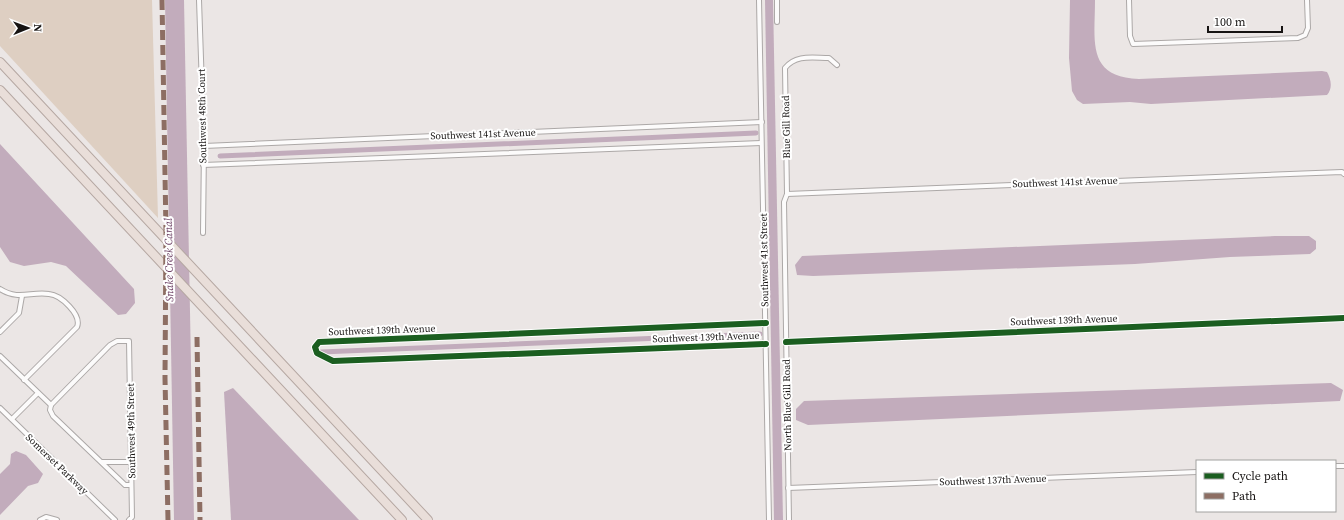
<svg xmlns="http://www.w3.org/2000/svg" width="1344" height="520" font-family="'Source Serif 4',serif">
  <rect width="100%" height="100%" fill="#ebe6e5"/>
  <polygon fill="#decfc2" points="0,0 152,0 158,218 0,46"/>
  <g fill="#c2acbc">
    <polygon points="165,0 184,0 194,520 174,520"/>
    <polygon points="765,0 773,0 783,520 774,520"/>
    <path d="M1070,0h25c0,41 -9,77 44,79l183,-8 5,1c4,7 6,16 0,23l-176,9 -21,-2 -47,2 -6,-4 -5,-9 -3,-33z"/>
    <polygon points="0,144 134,289 135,303 126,314 118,315 66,266 51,262 24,266 10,262 0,247"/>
    <polygon points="1275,236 1309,236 1316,241 1316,249 1310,254 1230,257 1135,264 813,276 797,275 795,265 802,256"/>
    <polygon points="1331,383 1343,390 1340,401 808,425 796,420 796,409 804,401"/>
    <polygon points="233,388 359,520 231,520 224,392"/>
    <polygon points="16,451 26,455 43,474 38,483 28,486 0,515 0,474 10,464 11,454"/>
  </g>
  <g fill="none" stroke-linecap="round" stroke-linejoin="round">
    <g stroke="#c2acbc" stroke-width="5">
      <polyline points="220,156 756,133"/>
      <polyline points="321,352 760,334"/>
    </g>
    <g stroke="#aca8a7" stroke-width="6">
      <g id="street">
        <polyline points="199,0 204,146 203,233"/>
        <polyline points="759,0 769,520"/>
        <polyline points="777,0 777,22"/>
        <polyline points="1129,0 1130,36 1133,44 1298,38 1305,35 1308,28 1307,0"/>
        <polyline points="204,146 762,122"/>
        <polyline points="203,165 761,143"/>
        <polyline points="787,194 1342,172 1344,174"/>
        <path d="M0,289c19,12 31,2 49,5 12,1 33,21 28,33l-53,53"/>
        <polyline points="766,323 319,342 315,347 317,353 333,361 766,344"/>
        <polyline points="0,332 19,313 22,296"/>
        <polyline points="786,342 1344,318"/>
        <polyline points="0,356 51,405"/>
        <polyline points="51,405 110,345 117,341 129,341 132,517 129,520"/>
        <polyline points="51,405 50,410 53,416 125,485 131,485"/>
        <polyline points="0,408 115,520"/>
        <polyline points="12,419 38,393"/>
        <polyline points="102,462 131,462"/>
        <polyline points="1335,466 1344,466"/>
        <polyline points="788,488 1197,472"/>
        <polyline points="40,520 46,517 57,520"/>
        <path d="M789,520l-5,-318 3,-8 -2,-126c11,-14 28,-10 44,-10l8,7"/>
      </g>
    </g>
    <g stroke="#b5a7a2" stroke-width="10">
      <g id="highway">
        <polyline points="0,62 428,520"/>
        <polyline points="0,90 402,520"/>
      </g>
    </g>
    <use href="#street" stroke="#fcfbfb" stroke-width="4"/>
    <use href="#highway" stroke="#e9ded9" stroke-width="8"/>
    <g stroke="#8d6e63" stroke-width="5" stroke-dasharray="10 5" stroke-linecap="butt">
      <polyline points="162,0 166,232 165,378 168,520"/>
      <polyline points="197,337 200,520"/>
    </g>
    <g stroke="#fff" stroke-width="8">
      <g id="cycleway">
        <polyline points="766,323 319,342 315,347 317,353 333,361 766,344"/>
        <polyline points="786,342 1344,318"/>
      </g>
    </g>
    <use href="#cycleway" stroke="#1b5e20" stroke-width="6"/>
  </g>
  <g text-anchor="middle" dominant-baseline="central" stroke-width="4" stroke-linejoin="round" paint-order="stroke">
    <g font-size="10" fill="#161312" stroke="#fff">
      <text transform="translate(202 116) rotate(-91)">Southwest 48th Court</text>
      <text transform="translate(786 127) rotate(-91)">Blue Gill Road</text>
      <text transform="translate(483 134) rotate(-2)">Southwest 141st Avenue</text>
      <text transform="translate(1065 182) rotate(-2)">Southwest 141st Avenue</text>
      <text transform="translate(764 260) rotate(-91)">Southwest 41st Street</text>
      <text transform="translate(1064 320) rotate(-2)">Southwest 139th Avenue</text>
      <text transform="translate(382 330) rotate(-2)">Southwest 139th Avenue</text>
      <text transform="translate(706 337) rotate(-2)">Southwest 139th Avenue</text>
      <text transform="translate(787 405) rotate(-91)">North Blue Gill Road</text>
      <text transform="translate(131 431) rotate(-91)">Southwest 49th Street</text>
      <text transform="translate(57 464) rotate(44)">Somerset Parkway</text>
      <text transform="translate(993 480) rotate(-2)">Southwest 137th Avenue</text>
    </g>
    <g font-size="11" font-style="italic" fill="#6f4467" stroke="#fff">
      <text transform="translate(169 260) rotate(-91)">Snake Creek Canal</text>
    </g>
  </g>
  <rect x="1196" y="460" width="140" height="52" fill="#ffffff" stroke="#a2a1a0"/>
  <rect x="1204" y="473" width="20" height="6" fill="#1b5e20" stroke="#a2a1a0"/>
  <text x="1232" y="480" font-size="12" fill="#161312">Cycle path</text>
  <rect x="1204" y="493" width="20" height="6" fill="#8d6e63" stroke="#a2a1a0"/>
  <text x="1232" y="500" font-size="12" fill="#161312">Path</text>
  <g transform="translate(28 28) rotate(89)" stroke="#ffffff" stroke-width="3" paint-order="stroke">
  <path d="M0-3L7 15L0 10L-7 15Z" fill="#161312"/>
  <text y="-6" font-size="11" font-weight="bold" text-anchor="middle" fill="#161312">N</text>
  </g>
  <path d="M1208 26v6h74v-6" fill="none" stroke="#161312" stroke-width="2"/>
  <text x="1214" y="26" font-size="12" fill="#161312" stroke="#ffffff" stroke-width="3" paint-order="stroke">100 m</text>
</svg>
